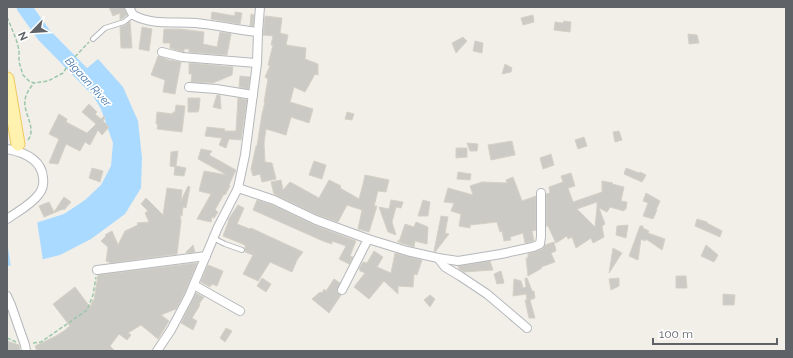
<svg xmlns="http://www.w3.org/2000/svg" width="793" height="358" font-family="Raleway,sans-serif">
  <rect width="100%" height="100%" fill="#f1efe8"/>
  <polygon fill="#aadaff" points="98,59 123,87 138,121 142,158 141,188 125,214 91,239 60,255 28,263 7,266 7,232 64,214 85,200 101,185 111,166 113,143 101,109 80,74"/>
  <polygon fill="#f1efe8" points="37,221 43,261 11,268 7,241 7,230"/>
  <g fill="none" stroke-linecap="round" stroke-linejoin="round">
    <polyline stroke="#aadaff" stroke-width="15" points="24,7 44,35 95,87"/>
  </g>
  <g fill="#cccac5" stroke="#d6d1c6" fill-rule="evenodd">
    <polygon points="109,7 124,7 127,15 120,20 120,13 113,16"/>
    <polygon points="212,12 235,16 235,12 242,13 240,24 211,19"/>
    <polygon points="251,14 254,15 253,26 250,26"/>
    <polygon points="533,15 534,22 523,25 521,18"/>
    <polygon points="265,16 282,18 280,33 288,35 286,45 306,48 305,59 318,64 318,75 315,74 305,92 294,87 290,102 313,109 309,123 291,117 286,135 266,129 264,143 265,162 272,163 276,179 262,182 260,174 253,176 251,169 256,146 257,146 262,114 265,102 264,102 268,79 265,77 270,66 268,65 273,45 271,45 273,36 263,35"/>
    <polygon points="130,21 132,48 121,48 120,27 126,25"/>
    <polygon points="564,21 571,22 570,32 554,30 555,22 563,23"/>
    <polygon points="142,27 152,29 149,51 139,49"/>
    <polygon points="164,29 180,29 204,32 203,44 217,47 220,32 231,34 227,55 189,52 189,49 184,49 184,52 183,52 170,48 170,43 163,43"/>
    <polygon points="688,34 697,35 699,43 689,44"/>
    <polygon points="463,37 467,41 456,53 452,43"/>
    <polygon points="475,41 483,43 482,53 473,51"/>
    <polygon points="158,56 169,60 181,62 175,94 163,92 165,80 151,75"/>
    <polygon points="189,63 233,67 232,75 213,83 191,82 192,74 189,74"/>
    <polygon points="505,64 512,68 511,72 502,74"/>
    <polygon points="240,76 250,77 248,89 239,87"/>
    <polygon points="217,95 220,95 221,109 213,107"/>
    <polygon points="188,98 200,98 199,109 198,112 188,112"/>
    <polygon points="238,98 247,100 241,140 229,139 226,148 219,145 222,138 205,136 207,127 225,129 224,131 236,131"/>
    <polygon points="89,104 97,112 95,114 101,119 104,116 105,117 103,121 109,127 102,135 98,130 90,145 85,142 80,151 66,144 58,164 49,163 59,139 49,134 59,114 67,119 66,122 87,133 96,124 82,112"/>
    <polygon points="176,105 185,106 182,132 157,129 158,124 156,124 157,112 173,114 173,112 175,112"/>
    <polygon points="347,112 354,114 352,120 345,119"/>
    <polygon points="619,131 622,140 615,142 613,132"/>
    <polygon points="584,137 587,146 578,149 575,140"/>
    <polygon points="512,141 515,155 491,160 488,145"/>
    <polygon points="467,143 478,144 477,151 470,151"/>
    <polygon points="456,148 467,148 467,157 456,158"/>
    <polygon points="201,149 212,151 209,155 236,170 229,185 230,186 225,195 224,194 215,210 218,212 214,218 212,217 211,222 197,219 211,194 199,191 204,171 227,175 198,159"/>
    <polygon points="178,151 176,166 186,168 184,176 174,175 175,167 170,166 171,152"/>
    <polygon points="551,154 554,165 543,169 540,158"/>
    <polygon points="314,161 326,165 322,179 309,175"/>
    <polygon points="92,168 103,171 100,182 89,178"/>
    <polygon points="626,168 639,173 640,172 646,175 642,182 624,174"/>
    <polygon points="458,172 471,174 470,180 457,179"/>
    <path d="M571,173l4,13 -7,2 5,14 29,-10v-11l11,2 -1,1 12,3 -3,14 6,1 -1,7h-1l-1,2 -14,-4 -3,5 -8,-4 6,16 -3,2 2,11 -11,6 -2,-5 -15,10 -4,-11 -4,2 -1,-3 -11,7 -8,-17h-2v-32l4,-1 -1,-6 14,-5 -2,-6zM597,202v5l-2,20 -18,-18z"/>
    <polygon points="365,175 389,180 386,192 378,191 374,206 377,206 369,232 358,229 362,210 347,205 338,222 318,215 274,194 271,182 281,180 283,190 290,182 319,198 329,180 341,186 340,188 359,199 363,184"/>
    <polygon points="513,177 522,201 536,196 536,230 532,231 534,241 525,243 523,233 510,237 511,240 504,241 502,231 500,232 497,222 470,225 470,228 459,226 461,214 451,211 454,203 444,202 448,188 473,195 470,186 482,182 507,183 506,180"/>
    <polygon points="188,186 190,187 186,208 183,207 182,216 180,215 181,221 177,254 111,263 106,261 108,247 101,241 106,236 105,235 112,231 118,245 125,231 138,225 137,223 149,222 145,213 148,211 141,204 146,198 163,215 167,188 182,190 181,201"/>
    <polygon points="646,193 660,201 656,210 657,210 653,219 643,216 648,203 643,201"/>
    <polygon points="64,197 71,202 64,210 63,209 44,217 39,206 49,202 54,212"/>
    <polygon points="257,200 272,205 314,225 356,241 350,256 353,257 349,264 339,259 346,246 332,241 332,244 323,241 253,210"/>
    <polygon points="391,200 403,202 401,208 396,207 392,222 396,235 388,232 379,207 389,209"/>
    <polygon points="423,200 430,202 428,216 418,216"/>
    <polygon points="238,205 244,208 237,224 250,229 251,228 303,252 297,260 292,272 270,262 258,281 243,274 253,255 245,252 245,245 223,236 229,220 228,220"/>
    <polygon points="441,216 448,217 445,233 449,234 435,252 434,251"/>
    <polygon points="697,219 707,222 707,223 722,231 720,237 695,226"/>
    <polygon points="416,222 428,227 427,244 415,241 414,247 398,242 398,240 399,242 405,224 414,227"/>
    <polygon points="628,225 626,238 616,235 617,226"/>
    <polygon points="640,226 643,226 643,228 649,231 648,233 665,239 662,250 646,239 645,241 641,239 638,260 629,256"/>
    <polygon points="554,242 556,251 551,253 555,262 541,267 542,268 528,276 526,258 528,258 528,254 542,249 545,245"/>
    <polygon points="193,245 195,252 186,253 186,252"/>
    <polygon points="706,245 718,255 714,262 701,256"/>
    <polygon points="613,248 622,253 609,273"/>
    <polygon points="374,251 383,257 377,267 391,273 395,253 422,260 417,275 414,274 413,287 398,286 398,294 384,281 369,299 354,287 365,273 360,271 360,270 359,269 363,262 367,263"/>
    <polygon points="490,261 493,270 464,272 459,269 458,266"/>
    <polygon points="197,263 184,294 176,309 161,315 169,321 158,339 141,325 128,333 131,335 127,340 119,334 110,346 115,351 37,351 35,346 56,336 67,329 67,328 70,326 53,304 75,287 90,307 93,300 94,300 98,275"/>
    <polygon points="208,265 223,271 217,286 212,284 210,287 201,282"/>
    <polygon points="501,271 504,283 497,284 494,274"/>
    <polygon points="676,276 686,276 687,288 676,288"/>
    <polygon points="262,278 271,284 266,292 257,286"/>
    <polygon points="525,278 527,278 532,291 534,291 535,298 530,300 535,318 529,318 525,300 527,300 526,294 513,296 514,279 521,281 523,288 526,287"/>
    <polygon points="619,278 619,286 611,290 609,279"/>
    <polygon points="334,279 340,283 337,291 338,293 341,295 329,313 312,299 320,292 322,293 324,289 326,291"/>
    <polygon points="196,293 204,297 199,304 200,305 192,318 197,321 193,330 181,323"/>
    <polygon points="723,294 735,295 734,305 723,305"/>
    <polygon points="430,295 435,299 430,307 424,300"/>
    <polygon points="226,328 232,331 225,342 220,338"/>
    <polygon points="7,341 19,345 20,351 7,351"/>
  </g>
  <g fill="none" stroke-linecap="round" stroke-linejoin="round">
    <g stroke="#b5b8bc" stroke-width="6">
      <g id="service">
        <polyline points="93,39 105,28 124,22 133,15"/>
        <polyline points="213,238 225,244 242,250"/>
      </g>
    </g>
    <g stroke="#b5b8bc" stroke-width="10">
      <g id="minor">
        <path d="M129,7l4,8c22,11 40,6 63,8 21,2 41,7 62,9"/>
        <polyline points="162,52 182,57 257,63"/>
        <polyline points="189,87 216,89 253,95"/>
        <path d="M7,149c16,3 34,10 36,28 1,7 0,12 -4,17 -8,11 -22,18 -32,25"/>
        <polyline points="238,188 274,200 316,220 368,239 407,251 438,258 458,261 501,254 533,247 540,244 541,237 541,193"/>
        <polyline points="438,258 445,267 460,276 487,294 527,328"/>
        <polyline points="97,270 206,256"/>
        <polyline points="194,285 240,311"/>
        <polyline points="342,290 368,239"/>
        <polyline points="7,296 11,305 25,345 26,351"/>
        <polyline points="157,351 171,330 189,296 218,227 238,188 245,155 257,63 258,32 260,7"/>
      </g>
    </g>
    <g stroke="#f2c960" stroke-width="15">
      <polyline id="primary" points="7,79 18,144"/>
    </g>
    <g stroke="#9cc7a9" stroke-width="1.5" stroke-dasharray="4 2" stroke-linecap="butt">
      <polyline points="7,17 16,39 19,50 19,62 23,75 29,81 34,83 48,81 63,73 70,62 89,42"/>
      <path d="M28,140c9,-12 -5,-27 -3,-40 1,-7 5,-12 9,-17"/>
      <polyline points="7,338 16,342"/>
      <polyline points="33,343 41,342 87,310 93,295 96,277"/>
    </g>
    <use href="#service" stroke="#fff" stroke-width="4"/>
    <use href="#minor" stroke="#fff" stroke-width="8"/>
    <use href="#primary" stroke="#fff2af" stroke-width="13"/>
  </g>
  <g text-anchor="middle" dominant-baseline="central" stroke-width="3.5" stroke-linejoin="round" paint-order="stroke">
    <g font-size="11" font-style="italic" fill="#4174aa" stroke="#fff">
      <text transform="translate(88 82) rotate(48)">Bigaan River</text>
    </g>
  </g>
  <rect width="793" height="358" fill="none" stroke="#5f6368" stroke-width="16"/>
  <g transform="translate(32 32) rotate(245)" stroke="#ffffff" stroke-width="3" paint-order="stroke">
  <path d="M0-3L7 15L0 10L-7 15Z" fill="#5f6368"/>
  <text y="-6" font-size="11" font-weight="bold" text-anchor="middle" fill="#5f6368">N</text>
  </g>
  <path d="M653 338v6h124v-6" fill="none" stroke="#5f6368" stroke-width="2"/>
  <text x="659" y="338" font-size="12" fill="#5f6368" stroke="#ffffff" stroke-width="3" paint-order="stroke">100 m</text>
</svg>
